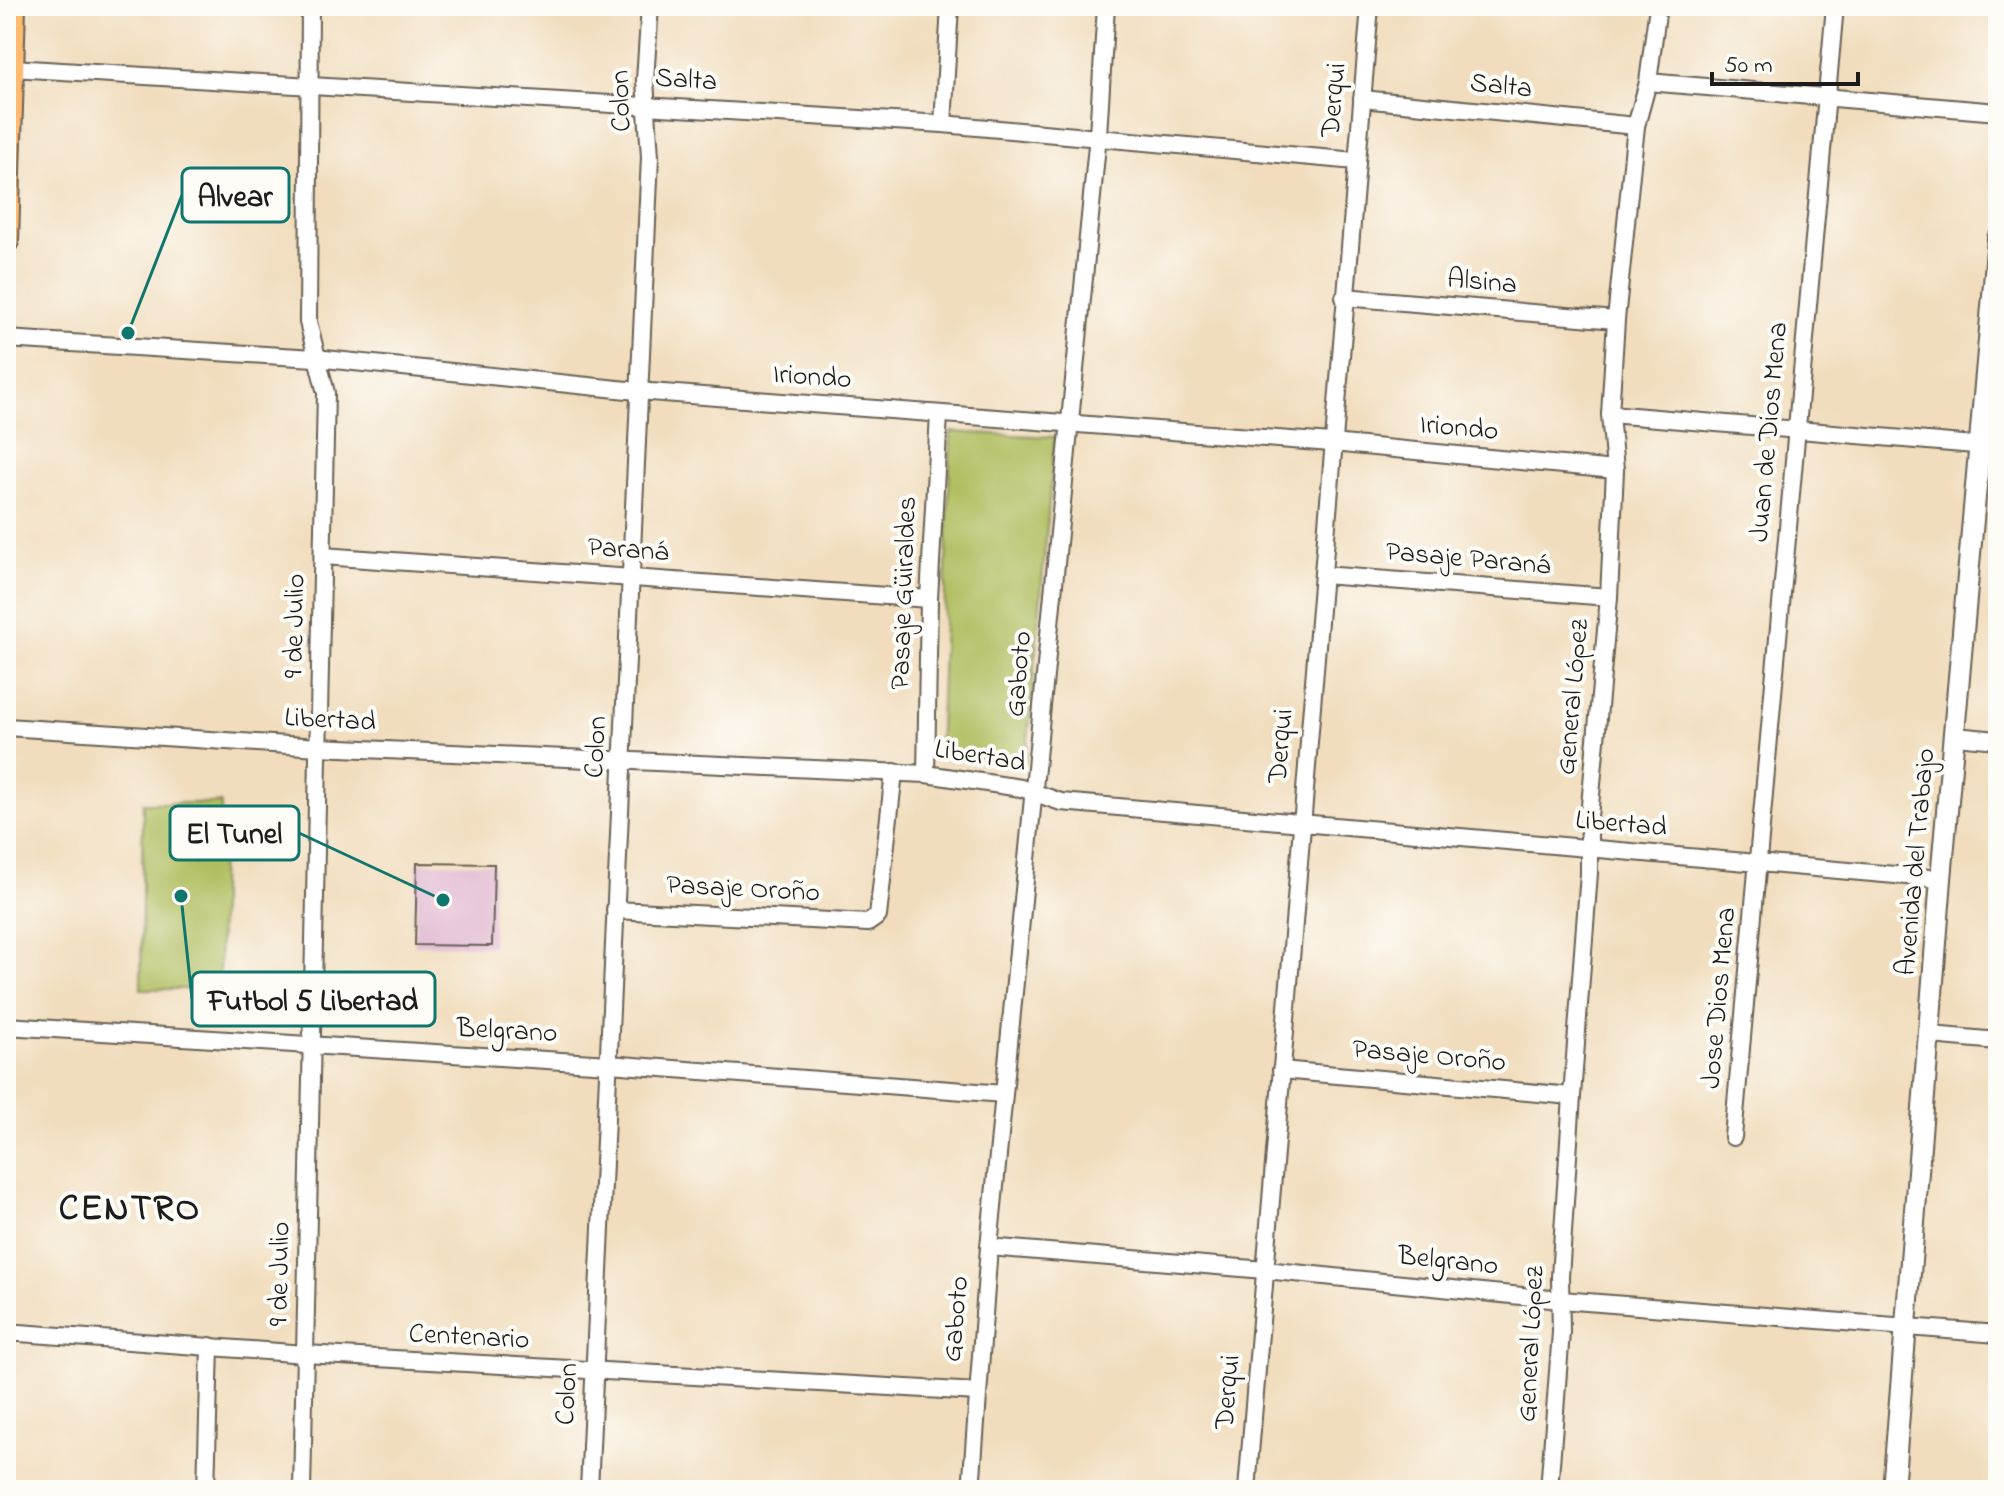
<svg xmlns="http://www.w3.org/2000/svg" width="2004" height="1496" font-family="'Indie Flower',sans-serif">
  <rect width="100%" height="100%" fill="#fdfcf7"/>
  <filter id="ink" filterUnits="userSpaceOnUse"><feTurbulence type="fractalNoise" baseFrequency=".0125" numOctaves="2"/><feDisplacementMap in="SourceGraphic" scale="16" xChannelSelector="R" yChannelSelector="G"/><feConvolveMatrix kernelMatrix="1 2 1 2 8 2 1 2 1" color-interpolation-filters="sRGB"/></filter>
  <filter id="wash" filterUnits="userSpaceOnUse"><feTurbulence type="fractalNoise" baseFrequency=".006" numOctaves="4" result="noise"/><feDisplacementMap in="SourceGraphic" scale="32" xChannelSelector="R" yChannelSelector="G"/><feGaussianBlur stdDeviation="1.8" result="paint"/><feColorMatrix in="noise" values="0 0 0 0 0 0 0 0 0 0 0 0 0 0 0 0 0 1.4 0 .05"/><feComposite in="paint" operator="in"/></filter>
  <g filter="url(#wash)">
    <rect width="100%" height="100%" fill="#f1ddbd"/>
    <g fill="#b0bd5f" stroke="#666c3e" stroke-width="2">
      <polygon points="951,432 1055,437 1026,762 939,755"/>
      <polygon points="143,803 221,803 219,989 141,989"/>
    </g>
    <g id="blocks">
      <polygon fill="#e0b5d0" points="417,863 494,864 492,946 415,945"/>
    </g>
  </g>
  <g filter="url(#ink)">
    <use href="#blocks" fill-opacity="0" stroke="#676054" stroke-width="2"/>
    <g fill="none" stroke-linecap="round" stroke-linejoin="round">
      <g stroke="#676054" stroke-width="20">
        <g id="minor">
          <polyline points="12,68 943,124 1356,161"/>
          <polyline points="1648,82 1998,112"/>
          <polyline points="1362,99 1636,126"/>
          <polyline points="943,124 950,6"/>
          <polyline points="1344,297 1616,320"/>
          <polyline points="6,339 315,358 637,391 1332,443 1615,470"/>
          <polyline points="1610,414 1998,447"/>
          <polyline points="323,556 929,599"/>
          <polyline points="1323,575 1609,597"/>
          <polyline points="6,727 319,747 926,774 1021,788 1061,802 1941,879"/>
          <polyline points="1955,736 1998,740"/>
          <polyline points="926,774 929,599 939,414"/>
          <polyline points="615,910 868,923 878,916 894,772"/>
          <polyline points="6,1026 609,1064 1004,1094"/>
          <polyline points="1931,1035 1998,1041"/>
          <polyline points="1281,1070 1572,1096"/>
          <polyline points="1733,1137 1835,6"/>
          <polyline points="989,1247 1265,1270 1561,1300 1998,1334"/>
          <polyline points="6,1332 305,1354 978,1392"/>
          <polyline points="206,1490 210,1346"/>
          <polyline points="302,1490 326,393 308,322 310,6"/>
          <polyline points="589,1490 650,157 645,80 650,6"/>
          <polyline points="971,1490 989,1247 1098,135 1106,6"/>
          <polyline points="1247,1490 1370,6"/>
          <polyline points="1549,1490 1561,1332 1560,1277 1572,1096 1589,873 1589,817 1609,597 1615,470 1610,414 1616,320 1636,126 1648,82 1658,6"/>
        </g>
      </g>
      <g stroke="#676054" stroke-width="24">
        <polyline id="tertiary" points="1893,1490 1941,879 1998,239"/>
      </g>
      <g stroke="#676054" stroke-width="28">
        <polyline id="primary" points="6,241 13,6"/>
      </g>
      <use href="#minor" stroke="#fff" stroke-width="16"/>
      <use href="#tertiary" stroke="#fff" stroke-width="20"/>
      <use href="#primary" stroke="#febb71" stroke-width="24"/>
    </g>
  </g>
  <g text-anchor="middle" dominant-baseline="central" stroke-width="8" stroke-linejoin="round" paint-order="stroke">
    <g font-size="28" fill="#1c1c1c" stroke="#fdfcf7">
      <text transform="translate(686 81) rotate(4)">Salta</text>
      <text transform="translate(1501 87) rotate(6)">Salta</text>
      <text transform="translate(1335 100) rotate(-85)">Derqui</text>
      <text transform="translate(622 101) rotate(-92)">Colon</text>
      <text transform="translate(1482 283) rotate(5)">Alsina</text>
      <text transform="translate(812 378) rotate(4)">Iriondo</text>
      <text transform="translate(1459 429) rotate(5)">Iriondo</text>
      <text transform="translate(1770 432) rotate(-85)">Juan de Dios Mena</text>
      <text transform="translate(628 551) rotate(4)">Paraná</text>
      <text transform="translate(1468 560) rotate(5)">Pasaje Paraná</text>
      <text transform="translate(905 593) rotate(-88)">Pasaje Güiraldes</text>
      <text transform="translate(296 626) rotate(-89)">9 de Julio</text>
      <text transform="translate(1020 674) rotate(-85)">Gaboto</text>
      <text transform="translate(1574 697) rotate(-85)">General López</text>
      <text transform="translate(330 721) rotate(3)">Libertad</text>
      <text transform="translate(1282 746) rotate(-85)">Derqui</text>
      <text transform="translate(597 747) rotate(-87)">Colon</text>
      <text transform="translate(980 757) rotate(9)">Libertad</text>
      <text transform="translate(1621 825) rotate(5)">Libertad</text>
      <text transform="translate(1917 862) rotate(-85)">Avenida del Trabajo</text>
      <text transform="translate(743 890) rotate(3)">Pasaje Oroño</text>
      <text transform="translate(1720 998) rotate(-85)">Jose Dios Mena</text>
      <text transform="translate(507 1032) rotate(3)">Belgrano</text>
      <text transform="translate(1429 1057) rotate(5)">Pasaje Oroño</text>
      <text transform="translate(1448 1262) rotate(6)">Belgrano</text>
      <text transform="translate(281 1274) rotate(-89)">9 de Julio</text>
      <text transform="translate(957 1319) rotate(-85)">Gaboto</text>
      <text transform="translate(469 1338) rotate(3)">Centenario</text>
      <text transform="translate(1532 1344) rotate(-87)">General López</text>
      <text transform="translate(1229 1392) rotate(-85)">Derqui</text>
      <text transform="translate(568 1394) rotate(-87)">Colon</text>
    </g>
    <g font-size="36" font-weight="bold" letter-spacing="2" fill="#1c1c1c" stroke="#fdfcf7">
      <text x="130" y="1210">CENTRO</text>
    </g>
  </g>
  <path fill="none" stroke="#0f766e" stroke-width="3" d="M128 333L182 195M443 900L299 833M181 896L192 999"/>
  <g fill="#0f766e" stroke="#fdfcf7" stroke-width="3">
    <circle cx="128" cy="333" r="8"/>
    <circle cx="443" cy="900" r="8"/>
    <circle cx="181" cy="896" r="8"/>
  </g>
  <g fill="#fdfcf7" stroke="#0f766e" stroke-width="3">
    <rect x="182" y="168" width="107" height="54" rx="8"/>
    <rect x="170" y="806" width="129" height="54" rx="8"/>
    <rect x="192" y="972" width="243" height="54" rx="8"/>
  </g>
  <g font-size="30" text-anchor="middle" font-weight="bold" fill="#1c1c1c">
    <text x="235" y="206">Alvear</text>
    <text x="234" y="843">El Tunel</text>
    <text x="313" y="1010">Futbol 5 Libertad</text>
  </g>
  <rect width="2004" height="1496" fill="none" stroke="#fdfcf7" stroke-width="32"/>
  <path d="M1712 72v12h146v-12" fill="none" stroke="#1c1c1c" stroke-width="4"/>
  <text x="1724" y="72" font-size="24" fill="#1c1c1c" stroke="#fdfcf7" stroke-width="6" paint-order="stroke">50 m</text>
</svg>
